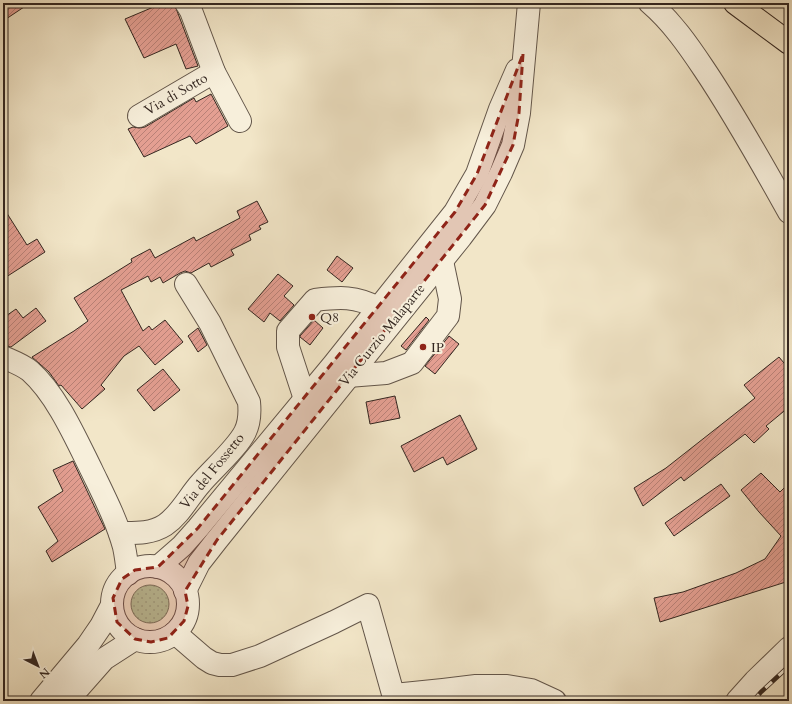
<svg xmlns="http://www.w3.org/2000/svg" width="792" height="704" font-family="Cardo,serif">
  <defs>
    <pattern id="grass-dots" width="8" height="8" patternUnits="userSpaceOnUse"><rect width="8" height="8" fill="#b6c699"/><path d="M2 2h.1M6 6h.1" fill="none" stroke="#9daa84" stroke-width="1.8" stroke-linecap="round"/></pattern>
    <pattern id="building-hatch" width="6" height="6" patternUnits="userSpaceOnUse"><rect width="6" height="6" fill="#e49f92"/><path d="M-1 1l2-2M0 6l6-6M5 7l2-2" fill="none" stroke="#b98177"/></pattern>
  </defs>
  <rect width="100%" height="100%" fill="#f2e6c8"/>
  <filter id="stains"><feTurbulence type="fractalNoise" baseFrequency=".005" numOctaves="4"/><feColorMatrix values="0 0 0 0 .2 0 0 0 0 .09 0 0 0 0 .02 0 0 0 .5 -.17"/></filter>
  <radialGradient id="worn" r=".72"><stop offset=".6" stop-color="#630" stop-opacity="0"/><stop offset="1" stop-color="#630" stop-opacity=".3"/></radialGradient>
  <circle fill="url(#grass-dots)" stroke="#74765c" cx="150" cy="604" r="19"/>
  <g fill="url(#building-hatch)" stroke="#332620">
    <polygon points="3,3 30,3 3,21"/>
    <polygon points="163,3 174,3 198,66 186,69 176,44 144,58 125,19"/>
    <polygon points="211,94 228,126 196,144 190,136 144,157 128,129 133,127 139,128 145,127 194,98 196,102"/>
    <polygon points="257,201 268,222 259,226 261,229 249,235 251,240 231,250 234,255 211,267 209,263 191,273 185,271 180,273 163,283 160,277 151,282 148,276 121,290 143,331 149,326 152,330 165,320 183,342 155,365 139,346 124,356 101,385 105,389 82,409 61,385 59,386 49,372 32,357 74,331 88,321 74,298 132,262 131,259 150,249 155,258 194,237 196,241 240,218 237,211"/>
    <polygon points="3,207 27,245 37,239 45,252 3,279"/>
    <polygon points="337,256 353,268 342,282 327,270"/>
    <polygon points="278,274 293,286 284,296 294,305 280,321 270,313 264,322 248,309"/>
    <polygon points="36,308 46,321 11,347 3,345 3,318 16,309 23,318"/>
    <polygon points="426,317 429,320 406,350 401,346"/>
    <polygon points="314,320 323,328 310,345 300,337 300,336"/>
    <polygon points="198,328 207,345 198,352 188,336"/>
    <polygon points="449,336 459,344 435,374 425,366"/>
    <polygon points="779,357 789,369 789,407 766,426 769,429 754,443 745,434 684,481 681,477 643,506 634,488 666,468 755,398 744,385"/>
    <polygon points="163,369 180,390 154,411 137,390"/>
    <polygon points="395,396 400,418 370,424 366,402"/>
    <polygon points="460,415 477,449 447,465 443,457 414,472 401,446"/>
    <polygon points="73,461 105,529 52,562 46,551 58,541 38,507 63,491 53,470"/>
    <polygon points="761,473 780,492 789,483 789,581 660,622 654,598 683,592 736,573 765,559 781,536 759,512 741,490"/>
    <polygon points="721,484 730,496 674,536 665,523"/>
  </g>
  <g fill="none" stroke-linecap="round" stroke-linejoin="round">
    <g stroke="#63564a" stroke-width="24">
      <g id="minor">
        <polyline points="186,3 191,11 214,72 240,121"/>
        <path d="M650,3c22,19 38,42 54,66 31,46 58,95 85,143"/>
        <polyline points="139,116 214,72"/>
        <path d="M3,357c9,4 20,8 27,14 27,24 46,68 62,100 12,25 25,50 32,76 2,9 3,18 4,27"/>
        <polyline points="348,376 386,373 412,363 448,316 450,299 442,261"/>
        <path d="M305,399l-17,-52v-16l27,-31c25,-3 41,-4 63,8"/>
        <path d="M120,533c15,0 31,1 45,-8 15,-10 24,-29 36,-42 12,-14 36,-35 44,-51 5,-10 5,-20 4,-30l-39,-79 -24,-39"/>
        <circle cx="150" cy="604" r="38"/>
        <polyline points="158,567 182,546 198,528 334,364 455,212 477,174 500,109 517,70"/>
        <polyline points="185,591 199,563 217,540 461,237 485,205 501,173 513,145 519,113 529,3"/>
        <polyline points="175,633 204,658 212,663 220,665 232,665 260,656 334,622 368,605 395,701"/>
        <polyline points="394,695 443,690 476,686 507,686 531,690 555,701"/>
        <polyline points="41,701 88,645 101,626 112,605"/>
        <polyline points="67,701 104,659 135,639"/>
        <polyline points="737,701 755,681 789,648"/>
      </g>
    </g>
    <g stroke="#332620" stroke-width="24">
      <polyline id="highway" points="735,3 789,43"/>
    </g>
    <use href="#minor" stroke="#f7efdb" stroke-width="22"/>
    <use href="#highway" stroke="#f2e6c8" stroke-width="22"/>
    <g stroke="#332620" stroke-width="4.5">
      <polyline id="rail" points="753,701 761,692 789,666"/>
    </g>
    <use href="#rail" stroke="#f7efdb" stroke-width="3" stroke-dasharray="9" stroke-linecap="butt"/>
  </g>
  <path fill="#8f2418" fill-opacity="0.2" stroke="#8f2418" stroke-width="3" stroke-dasharray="8 5" stroke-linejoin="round" d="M523,54l-4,59 -6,32 -28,60 -268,335 -32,51 3,15 -4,15 -16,17 -17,4 -16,-3 -18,-17 -4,-24 9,-19 13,-9 23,-3 40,-39 257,-316 22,-38z"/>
  <g fill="#8f2418" stroke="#f7efdb" stroke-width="1.5">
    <circle cx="312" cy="317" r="4"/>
    <circle cx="423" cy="347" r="4"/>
  </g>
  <g text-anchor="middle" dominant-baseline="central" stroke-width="4" stroke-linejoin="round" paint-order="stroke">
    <g font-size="14" fill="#332620" stroke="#f7efdb">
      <text transform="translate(176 94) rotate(-30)">Via di Sotto</text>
      <text transform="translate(382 335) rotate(-51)">Via Curzio Malaparte</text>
      <text transform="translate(212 471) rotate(-51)">Via del Fossetto</text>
    </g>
    <g font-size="14" fill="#332620" stroke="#f7efdb" text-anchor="start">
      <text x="320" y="317">Q8</text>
      <text x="431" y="347">IP</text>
    </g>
  </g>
  <rect width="792" height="704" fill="none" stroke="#f2e6c8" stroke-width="16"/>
  <rect x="4" y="4" width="784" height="696" fill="none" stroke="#332620" stroke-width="2"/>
  <rect x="8" y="8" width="776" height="688" fill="none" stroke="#332620"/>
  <g transform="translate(38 666) rotate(138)" stroke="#f7efdb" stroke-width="3" paint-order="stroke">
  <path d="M0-3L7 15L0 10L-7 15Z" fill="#332620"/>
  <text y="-6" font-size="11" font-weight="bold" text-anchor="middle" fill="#332620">N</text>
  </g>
  <rect width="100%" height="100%" filter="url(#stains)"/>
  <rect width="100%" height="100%" fill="url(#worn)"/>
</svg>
